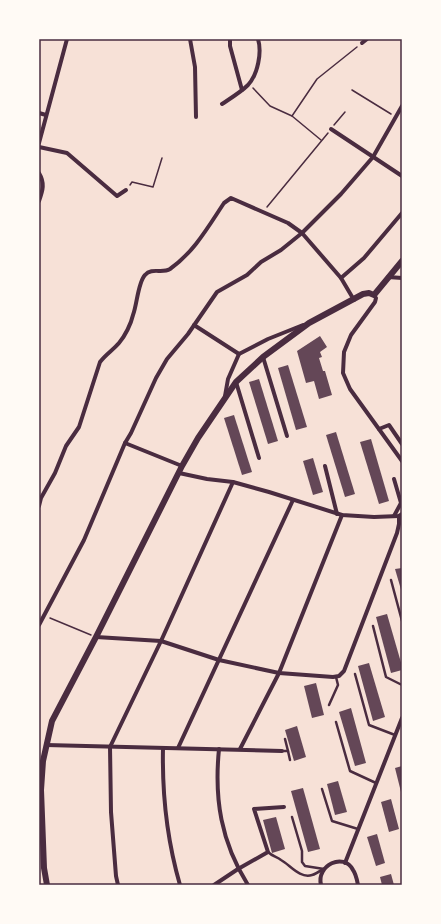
<svg xmlns="http://www.w3.org/2000/svg" width="441" height="924" font-family="Rubik,sans-serif">
  <rect width="100%" height="100%" fill="#f7e1d7"/>
  <g fill="#644757">
    <polygon points="320,336 327,347 320,352 322,357 319,358 323,371 325,371 332,395 319,399 314,381 306,383 297,351"/>
    <polygon points="288,365 307,427 296,430 278,368"/>
    <polygon points="259,379 278,441 268,444 249,382"/>
    <polygon points="234,415 252,472 242,475 224,418"/>
    <polygon points="336,432 355,494 345,497 326,435"/>
    <polygon points="371,439 389,501 379,504 360,442"/>
    <polygon points="313,458 323,492 313,495 303,461"/>
    <polygon points="402,568 402,593 395,569"/>
    <polygon points="387,614 402,666 402,670 391,673 376,617"/>
    <polygon points="369,663 385,717 373,721 358,666"/>
    <polygon points="316,683 324,715 312,718 304,686"/>
    <polygon points="351,708 366,763 355,766 339,712"/>
    <polygon points="297,726 306,757 294,761 285,730"/>
    <polygon points="402,766 402,792 401,792 395,768"/>
    <polygon points="338,781 347,812 335,815 327,784"/>
    <polygon points="303,788 320,849 308,852 291,791"/>
    <polygon points="391,799 399,829 389,832 381,802"/>
    <polygon points="276,817 285,849 272,853 263,820"/>
    <polygon points="377,834 385,863 376,866 367,837"/>
    <polygon points="391,874 394,885 382,885 380,877"/>
  </g>
  <g fill="none" stroke-linecap="round" stroke-linejoin="round">
    <g stroke="#4a2c40" stroke-width="1.5">
      <polyline points="253,88 270,106 292,116 321,140"/>
      <polyline points="352,90 391,114"/>
      <polyline points="292,116 317,79 357,47"/>
      <polyline points="334,125 345,112"/>
      <polyline points="130,185 132,182 153,187 162,158"/>
      <polyline points="267,207 328,133"/>
      <polyline points="50,618 91,635"/>
    </g>
    <g stroke="#4a2c40" stroke-width="2.5">
      <polyline points="391,580 402,621"/>
      <polyline points="373,626 386,677 402,685"/>
      <polyline points="355,674 369,725 395,735"/>
      <polyline points="329,705 338,685 336,677"/>
      <polyline points="336,722 350,771 376,783"/>
      <polyline points="285,739 288,751"/>
      <polyline points="282,751 288,751 290,760"/>
      <polyline points="322,789 332,821 358,829"/>
      <polyline points="292,817 302,851 302,862 305,866 324,869"/>
      <path d="M268,852c4,4 9,5 13,8 9,5 19,19 31,15 4,-1 8,-4 11,-6"/>
    </g>
    <g stroke="#4a2c40" stroke-width="4">
      <polyline points="190,39 195,67 196,117"/>
      <polyline points="230,39 230,46 242,90"/>
      <polyline points="362,43 367,39"/>
      <path d="M222,104c9,-6 19,-12 26,-19 10,-11 14,-33 10,-46"/>
      <polyline points="39,113 46,115"/>
      <polyline points="331,129 402,176"/>
      <polyline points="39,143 67,39"/>
      <polyline points="39,147 67,153 117,196 126,190"/>
      <path d="M39,173c6,10 4,17 0,28"/>
      <polyline points="388,277 402,278"/>
      <polyline points="341,278 364,258 402,213"/>
      <polyline points="374,295 376,298 375,302 351,335 344,352 343,373 350,389 402,461"/>
      <polyline points="194,325 239,354"/>
      <polyline points="263,357 287,436"/>
      <polyline points="236,382 259,458"/>
      <polyline points="225,396 228,379 239,354 268,339 303,325"/>
      <polyline points="379,429 389,425 402,444"/>
      <polyline points="125,443 182,466"/>
      <polyline points="325,466 337,514"/>
      <polyline points="179,473 207,479 233,482 269,492 342,515 374,517 399,516 402,514"/>
      <path d="M39,506l2,-8 14,-25 11,-27 13,-19 21,-65c6,-8 13,-12 19,-19 6,-7 12,-19 14,-28 4,-10 5,-33 12,-40 7,-8 17,-1 25,-6 24,-17 38,-42 54,-66l7,-5 57,25 14,10 39,45 13,22"/>
      <polyline points="394,516 401,503 394,479"/>
      <polyline points="39,625 84,540 125,443 131,433 156,378 167,359 188,334 217,292 247,275 261,262 281,250 302,233 341,194 373,157 402,106"/>
      <polyline points="96,637 161,641 219,660 279,673 333,677 339,676 344,671 397,533 399,524 399,516"/>
      <polyline points="46,745 282,751"/>
      <path d="M163,748c-1,47 4,92 17,137"/>
      <polyline points="178,748 293,500"/>
      <path d="M219,749c-5,50 2,93 29,136"/>
      <polyline points="240,749 279,673 342,515"/>
      <polyline points="345,863 402,718"/>
      <polyline points="118,885 116,876 111,812 110,747 161,641 233,482"/>
      <polyline points="214,885 238,869 268,852 254,809 284,807"/>
      <path d="M321,885c-5,-20 23,-33 32,-15 3,4 4,10 5,15"/>
    </g>
    <polyline stroke="#4a2c40" stroke-width="6" points="47,885 44,868 41,790 43,761 52,721 96,637 182,466 198,438 236,382 263,357 309,323 363,294 369,293 374,295 402,261"/>
  </g>
  <rect width="441" height="924" fill="none" stroke="#fffaf5" stroke-width="80"/>
  <rect x="40" y="40" width="361" height="844" fill="none" stroke="#4a2c40" stroke-width="1.5"/>
</svg>
